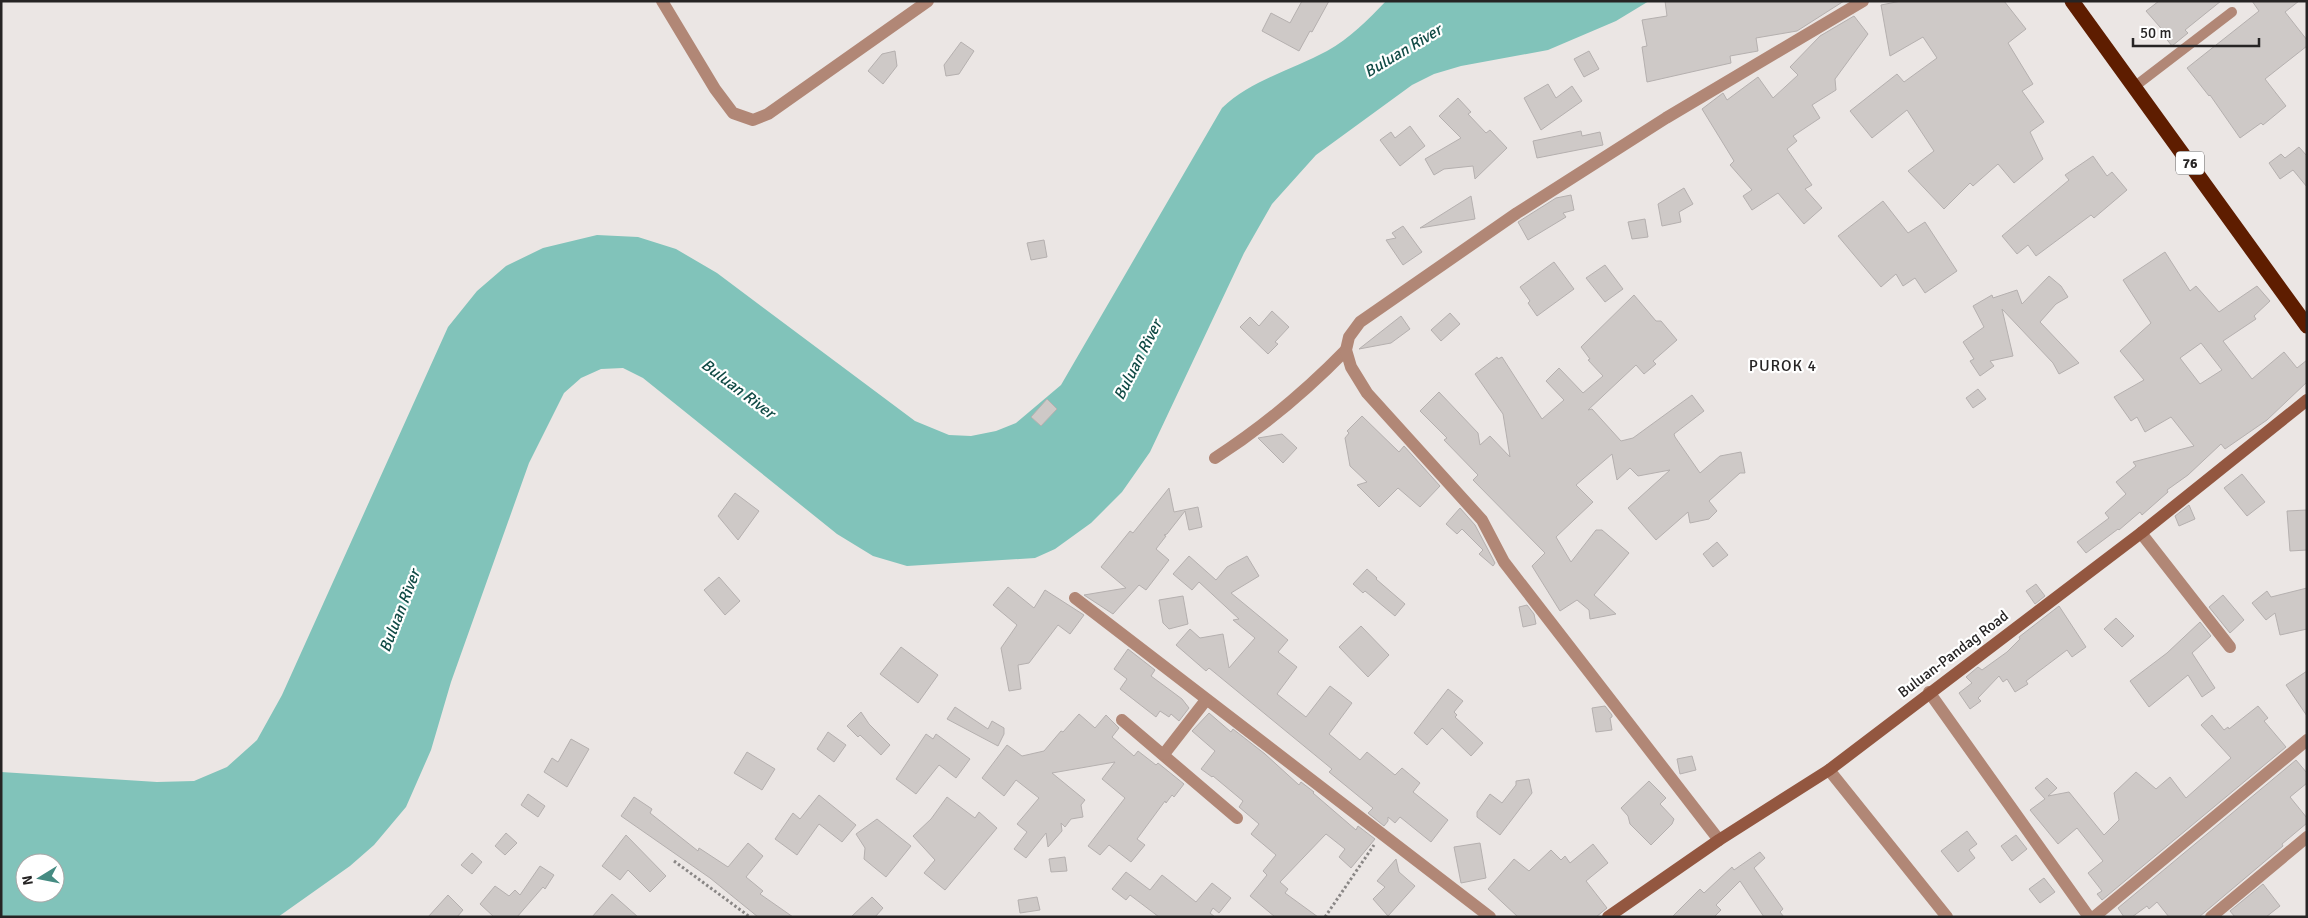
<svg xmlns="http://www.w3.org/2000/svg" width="2308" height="918" font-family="Signika,sans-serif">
  <rect width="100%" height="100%" fill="#ebe6e4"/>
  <path fill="#81c3ba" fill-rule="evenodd" d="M1386,1h263l-33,20 -68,29 -87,16 -27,8 -22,11 -96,70 -44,49 -28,49 -94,199 -28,40 -31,31 -36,26 -20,9 -128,8 -34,-10 -36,-22 -194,-156 -20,-10 -22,1 -20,9 -17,15 -35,70 -78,219 -20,68 -25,57 -32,38 -24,21 -72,51h-277v-145l156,10 37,-1 33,-14 30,-27 25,-45 166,-368 29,-36 29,-25 37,-18 54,-13 41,2 38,12 41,24 198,148 34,14 22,1 25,-5 20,-8 45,-38 161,-277c29,-28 70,-38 105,-57 23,-13 41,-31 59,-50zM25,863h30v30h-30z"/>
  <g fill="#cec9c7" stroke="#b5b0af" fill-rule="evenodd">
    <polygon points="1302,1 1329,1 1312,32 1310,31 1299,51 1262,31 1271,13 1290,23"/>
    <polygon points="1665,1 1844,1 1797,31 1756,38 1758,51 1730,56 1731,63 1647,82 1642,47 1647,46 1642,20 1667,16"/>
    <polygon points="1901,1 2004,1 2026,29 2008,43 2033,84 2022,91 2044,122 2030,132 2043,159 2014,183 1998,164 1973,186 1970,183 1944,209 1908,171 1934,151 1907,110 1872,138 1850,111 1897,74 1904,82 1937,58 1923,37 1890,56 1881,5"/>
    <polygon points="2159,1 2221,1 2185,30 2188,33 2172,46 2164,36 2166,34 2146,11"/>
    <polygon points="2252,1 2299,1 2285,12 2307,40 2307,46 2265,79 2286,106 2263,125 2261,123 2240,138 2210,95 2209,96 2187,68 2259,11"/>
    <polygon points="1854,16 1868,34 1835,79 1836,90 1812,105 1820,118 1793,136 1797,141 1787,149 1812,185 1805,189 1822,208 1804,224 1778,193 1752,210 1743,196 1752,190 1730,165 1734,161 1702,109 1723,93 1727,100 1758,77 1773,98 1798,75 1790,67 1820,36"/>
    <polygon points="961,42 974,51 959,74 946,76 944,65"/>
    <polygon points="895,51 897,66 883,84 868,71 882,54"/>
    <polygon points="1589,51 1599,69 1584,77 1574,59"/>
    <polygon points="1548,84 1556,98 1572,86 1582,101 1541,130 1524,98"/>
    <polygon points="1458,98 1471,112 1468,114 1486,133 1490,130 1507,148 1475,179 1473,166 1444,169 1434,175 1425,159 1461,138 1439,116"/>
    <polygon points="1410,126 1425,146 1400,166 1380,140 1391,132 1395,138"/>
    <polygon points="1581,131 1582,136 1600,132 1603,145 1537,158 1533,141"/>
    <polygon points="2299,147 2307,156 2307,187 2293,170 2280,179 2269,163 2281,154 2285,158"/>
    <polygon points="2093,156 2107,176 2112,172 2127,190 2094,218 2091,215 2036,256 2028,245 2017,254 2002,236 2069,180 2065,175"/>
    <polygon points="1684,188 1693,204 1679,212 1681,222 1662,226 1658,204"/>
    <polygon points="1571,195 1574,210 1563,213 1566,217 1528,240 1518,222 1556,198"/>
    <polygon points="1471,196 1475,219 1420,228"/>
    <polygon points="1883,201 1908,233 1925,222 1957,271 1925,293 1915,278 1903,286 1896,274 1881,287 1838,236"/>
    <polygon points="1645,219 1648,237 1632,239 1628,222"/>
    <polygon points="1403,226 1422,252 1403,265 1386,240 1396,238 1392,233"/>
    <polygon points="1044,240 1047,257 1031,260 1027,243"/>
    <path d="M2165,252l25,39 6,-5 23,26 38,-26 13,15 -16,15 2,3 -33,22 29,38 32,-27 13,16 10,-8v22l-40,38 -42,29 -4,-5 -33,31 -21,15 1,2 -26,23 -2,-3 -21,18 -1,-1 -32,24 -9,-11 32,-24 -4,-5 21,-19 -10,-12 20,-16 -3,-4 61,-16 -23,-29 -26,15 -8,-15 -6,4 -17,-24 30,-17 -24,-29 31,-28 -28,-43zM2201,343l21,27 -22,14 -20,-26z"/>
    <polygon points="1554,262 1574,289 1537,316 1528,303 1530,301 1520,287"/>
    <polygon points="1605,265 1623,289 1605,302 1586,278"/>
    <polygon points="2049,276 2061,286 2068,297 2056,304 2040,322 2079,363 2059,374 2053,363 2002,309 2013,356 1990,361 1994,366 1980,376 1970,361 1974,359 1963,342 1984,327 1973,306 1992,295 1993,298 2017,290 2022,304"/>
    <polygon points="1634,295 1656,321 1661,321 1677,340 1653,361 1656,364 1644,374 1636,365 1588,410 1592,409 1621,441 1633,438 1692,395 1704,411 1674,434 1675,437 1700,473 1720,456 1741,452 1745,473 1740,473 1709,501 1717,511 1709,519 1690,523 1688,512 1656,540 1628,508 1670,470 1638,476 1630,468 1617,480 1612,454 1576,485 1593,502 1556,537 1571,562 1596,530 1602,530 1629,553 1594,595 1616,614 1590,619 1589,610 1577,600 1560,611 1532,566 1545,553 1473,480 1478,475 1444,440 1447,438 1420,411 1439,392 1478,433 1480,445 1490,436 1510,457 1503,414 1475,374 1497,357 1498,359 1502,357 1542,419 1564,400 1546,381 1559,368 1583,393 1603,376 1588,360 1590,359 1581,347"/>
    <polygon points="1272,311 1289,327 1275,342 1278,344 1268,354 1240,327 1250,317 1259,326"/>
    <polygon points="1450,313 1460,324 1441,341 1431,330"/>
    <polygon points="1401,316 1410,329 1391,343 1359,349"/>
    <polygon points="1978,389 1986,399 1973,408 1966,398"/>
    <polygon points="1047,399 1057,409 1041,426 1031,417"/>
    <polygon points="1362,416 1399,452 1404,446 1440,486 1420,507 1398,488 1379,507 1357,485 1367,482 1350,466 1345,438 1349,433 1347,431"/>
    <polygon points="1282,434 1297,448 1283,463 1258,438"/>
    <polygon points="2242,474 2265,502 2247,516 2224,488"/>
    <polygon points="1169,488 1174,512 1198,507 1202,527 1189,530 1185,511 1167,534 1164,535 1166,536 1156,549 1169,560 1146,590 1139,585 1113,614 1084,595 1126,588 1101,567 1130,531 1133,533"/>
    <polygon points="735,493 759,511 738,540 718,516"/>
    <polygon points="2189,505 2195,519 2179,526 2175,516"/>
    <polygon points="1460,508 1475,525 1495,563 1493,566 1479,554 1483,550 1462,529 1457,534 1446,524"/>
    <polygon points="2307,510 2307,550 2290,551 2287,511"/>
    <polygon points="1717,542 1728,555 1713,567 1703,554"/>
    <polygon points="1189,556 1216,580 1227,567 1247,556 1259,576 1231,593 1288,640 1278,652 1297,667 1277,694 1306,717 1330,686 1352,703 1329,734 1360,760 1367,752 1395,775 1402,768 1420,783 1413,792 1448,820 1431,842 1400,817 1395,823 1388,817 1388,821 1384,826 1368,813 1373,808 1329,772 1332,769 1209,668 1206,671 1176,645 1190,629 1200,638 1223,634 1229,668 1255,638 1233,620 1239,619 1199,582 1192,590 1173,574"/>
    <polygon points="1367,569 1377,578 1376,579 1405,604 1395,616 1365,591 1363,593 1353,584"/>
    <polygon points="719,577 740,601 725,615 704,590"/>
    <polygon points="2036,584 2045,596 2035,604 2026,591"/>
    <polygon points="1008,587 1034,608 1045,590 1084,615 1070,634 1058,625 1029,663 1018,665 1021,689 1009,691 1001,648 1017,625 993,605"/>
    <polygon points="2307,588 2307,629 2280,635 2275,613 2266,620 2252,603 2267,591 2271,597"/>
    <polygon points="2223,595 2244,620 2230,633 2209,607"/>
    <polygon points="1183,596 1188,624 1169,629 1163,623 1159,600"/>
    <polygon points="1527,605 1534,614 1536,624 1523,627 1519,607"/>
    <polygon points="2059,606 2086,647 2072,657 2067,650 2026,681 2028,684 2015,692 2007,679 2003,682 1999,676 1978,698 1981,701 1970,709 1959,693 1972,683 1966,677 1978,667 1982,670 2007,652 2020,639 2019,637"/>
    <polygon points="2116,618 2134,636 2122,647 2104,629"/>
    <polygon points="2200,622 2211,636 2192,653 2215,688 2202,697 2188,675 2149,707 2130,681 2167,653"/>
    <polygon points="1361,626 1389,655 1368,677 1339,647"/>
    <polygon points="901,647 938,675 918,703 880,674"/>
    <polygon points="1128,649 1155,670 1151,676 1182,699 1189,708 1179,721 1171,714 1169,717 1160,711 1156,717 1120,689 1127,679 1114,669"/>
    <polygon points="2307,671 2307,716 2286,685"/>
    <polygon points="1448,689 1463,701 1454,712 1457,715 1455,717 1483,743 1471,756 1442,728 1427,745 1414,733"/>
    <polygon points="1605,706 1612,715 1612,717 1610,718 1612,730 1596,732 1592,708"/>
    <polygon points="2258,706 2268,718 2264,721 2286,747 2102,900 2097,894 2102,891 2088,873 2103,861 2077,828 2058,844 2030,810 2045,799 2035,788 2047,778 2057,788 2048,796 2069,792 2104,835 2119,820 2114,793 2136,772 2156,789 2170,777 2186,798 2231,758 2201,725 2212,715 2224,730 2228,727 2229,729"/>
    <polygon points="955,707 988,729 992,721 1004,728 1004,734 998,746 947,719"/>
    <polygon points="861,712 869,724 890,745 881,755 860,735 858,737 847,726"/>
    <polygon points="1209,713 1231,732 1233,729 1265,754 1299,785 1301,782 1314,792 1313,793 1356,830 1358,826 1375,839 1351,868 1339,857 1345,849 1326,834 1280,882 1288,889 1285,893 1318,917 1275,917 1250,896 1267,875 1263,871 1276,855 1251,834 1259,824 1239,807 1243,801 1213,776 1212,777 1201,769 1215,751 1192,731"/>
    <polygon points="1079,714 1095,728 1106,715 1119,728 1112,737 1134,756 1138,751 1156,765 1158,763 1184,784 1174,797 1172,795 1166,803 1165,801 1137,839 1145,845 1131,862 1109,845 1100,855 1088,846 1125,798 1102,779 1115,762 1052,773 1085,800 1081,805 1083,817 1071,819 1065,827 1061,823 1062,831 1048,847 1046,833 1026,858 1014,849 1027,832 1017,824 1039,798 1016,780 1004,796 982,778 1007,745 1022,756 1044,751 1061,731 1063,732"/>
    <polygon points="828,732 846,745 834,762 817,749"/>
    <polygon points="926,734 933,739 936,734 970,759 956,778 939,765 916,794 896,779"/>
    <polygon points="571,739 589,749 567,787 544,772 552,758 558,762"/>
    <polygon points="747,752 775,769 762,790 734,773"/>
    <polygon points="1692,756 1696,770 1680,774 1677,759"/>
    <polygon points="2296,760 2307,773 2307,783 2290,797 2307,818 2307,823 2282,844 2283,846 2199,917 2169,917 2157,902 2149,909 2147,906 2132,917 2124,917 2118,908"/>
    <polygon points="1529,779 1532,793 1500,835 1477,817 1477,812 1490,794 1502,803 1516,785 1516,781"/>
    <polygon points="1649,781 1666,798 1660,804 1674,819 1672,824 1651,845 1630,824 1628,816 1621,808"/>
    <polygon points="528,794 545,806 538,817 521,805"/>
    <polygon points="819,795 856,825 842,842 819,824 797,855 775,839 793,813 800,819"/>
    <polygon points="634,797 652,809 650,813 698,851 699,848 728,867 748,843 763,856 746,877 763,891 760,894 793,917 758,917 710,878 621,816"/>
    <polygon points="947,797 975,818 979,812 997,828 945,890 924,873 935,860 913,836 931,819"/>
    <polygon points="877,819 911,846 886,877 864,859 865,848 856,834"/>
    <polygon points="1967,831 1977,844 1969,850 1975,858 1958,872 1941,851"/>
    <polygon points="506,833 517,843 505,855 495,846"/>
    <polygon points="626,835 666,876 650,892 628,870 620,880 602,866"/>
    <polygon points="2016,835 2027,849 2012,861 2001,846"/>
    <polygon points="1480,843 1486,878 1461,883 1454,847"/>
    <polygon points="1593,844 1608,863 1586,881 1607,908 1596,917 1518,917 1488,889 1514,859 1529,871 1551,850 1561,860 1565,856 1570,863"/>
    <polygon points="1760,852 1765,858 1754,868 1783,909 1780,912 1784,917 1764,917 1740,881 1716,905 1721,910 1714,917 1672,917 1700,889 1704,893 1732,867 1734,870"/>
    <polygon points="472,853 482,862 472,874 461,865"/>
    <polygon points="1065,857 1067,871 1051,872 1049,859"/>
    <polygon points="1396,859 1399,872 1415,886 1388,916 1373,899 1385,887 1377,881"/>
    <polygon points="540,866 554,875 545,889 543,887 517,917 494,917 480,904 495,886 509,896 515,890 520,895"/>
    <polygon points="1126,872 1150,890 1162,875 1196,902 1212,883 1231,898 1219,913 1213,908 1210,913 1215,917 1159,917 1130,895 1126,900 1112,889"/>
    <polygon points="2044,878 2055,892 2040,903 2029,889"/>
    <polygon points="2263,884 2280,906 2266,917 2235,917 2230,911"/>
    <polygon points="612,894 638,917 592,917"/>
    <polygon points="448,895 463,910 457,917 428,917"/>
    <polygon points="872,897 883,908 875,917 851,917"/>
    <polygon points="1037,897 1040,910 1020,913 1018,900"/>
  </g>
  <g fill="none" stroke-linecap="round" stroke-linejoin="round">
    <g stroke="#898685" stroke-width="3" stroke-dasharray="2.5 2.5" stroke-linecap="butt">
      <polyline points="674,861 750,917"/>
      <polyline points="1325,917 1374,845"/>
    </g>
    <polyline stroke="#b18776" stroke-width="10" points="2134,87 2232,12"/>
    <g stroke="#b18776" stroke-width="12">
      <polyline points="662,1 715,89 733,113 753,120 768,114 928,1"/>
      <path d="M1215,458c48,-31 91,-67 131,-108"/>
      <polyline points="2141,533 2230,647"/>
      <polyline points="1075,598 1490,917"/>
      <polyline points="1929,692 2089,917"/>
      <polyline points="1122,720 1237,818"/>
      <polyline points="1164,754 1206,700"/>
      <polyline points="1829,770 1947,917"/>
      <polyline points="1719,840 1504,562 1482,520 1367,393 1351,367 1346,350 1349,337 1360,322 1517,213 1666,118 1863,1"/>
      <polyline points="2094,917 2307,740"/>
      <polyline points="2211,917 2307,837"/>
    </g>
    <polyline stroke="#935740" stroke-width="12" points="1608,917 1719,840 1829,770 2141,533 2307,400"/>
    <polyline stroke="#5e1d00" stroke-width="15" points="2072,1 2307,326"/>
  </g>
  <g text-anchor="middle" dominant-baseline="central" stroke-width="4.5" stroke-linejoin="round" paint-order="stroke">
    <rect fill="#fff" stroke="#676666" stroke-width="1" x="2176" y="151.5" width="28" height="23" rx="4"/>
    <g font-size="14" font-weight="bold" fill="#262424">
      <text x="2190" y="163">76</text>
    </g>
    <g font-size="15" fill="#262424" stroke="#fff">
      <text transform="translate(1953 654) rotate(-37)">Buluan-Pandag Road</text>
    </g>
    <g font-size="16" font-style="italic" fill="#104a45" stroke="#fff">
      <text transform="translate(1403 51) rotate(-31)">Buluan River</text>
      <text transform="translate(1138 360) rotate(-63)">Buluan River</text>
      <text transform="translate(738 389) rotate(37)">Buluan River</text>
      <text transform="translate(400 611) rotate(-69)">Buluan River</text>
    </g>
    <g font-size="16" letter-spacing="1" fill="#262424" stroke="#fff">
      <text x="1783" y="366">PUROK 4</text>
    </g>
  </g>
  <rect width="2308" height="918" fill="none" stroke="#262424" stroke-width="5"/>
  <g transform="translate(40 878) rotate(260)"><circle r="24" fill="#ffffff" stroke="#a8a7a7"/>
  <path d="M0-4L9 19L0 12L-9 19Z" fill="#458b82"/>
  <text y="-8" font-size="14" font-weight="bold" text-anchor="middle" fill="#262424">N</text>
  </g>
  <path d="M2133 38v8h126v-8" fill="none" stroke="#262424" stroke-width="2.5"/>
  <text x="2140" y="38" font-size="15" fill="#262424" stroke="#ffffff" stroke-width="4" paint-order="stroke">50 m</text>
</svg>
